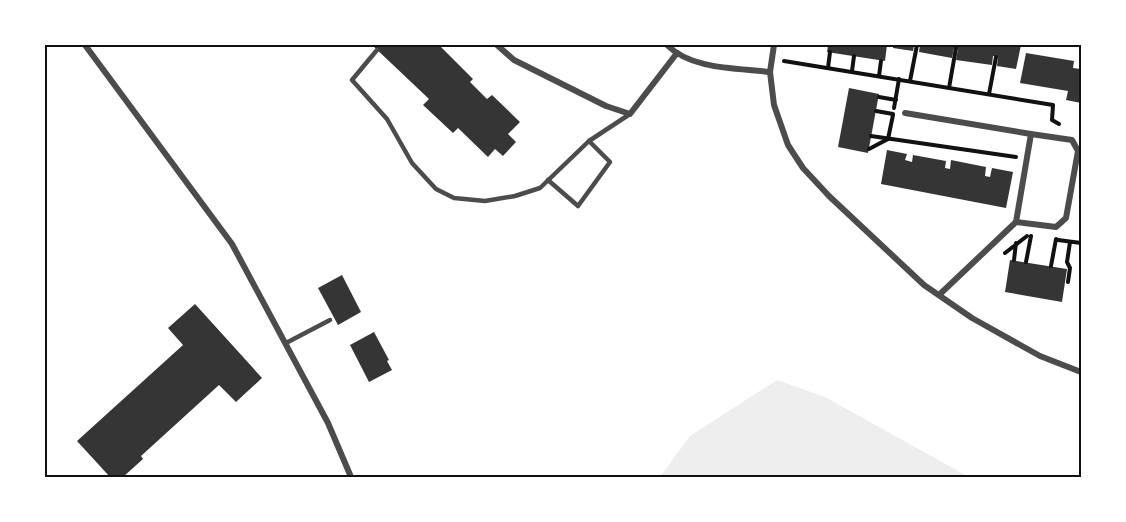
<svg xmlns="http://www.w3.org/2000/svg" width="1126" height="522" font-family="Cabin,sans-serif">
  <rect width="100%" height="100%" fill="#fff"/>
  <polygon fill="#eee" points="777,380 825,397 969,477 660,477 690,436"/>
  <g fill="#353535">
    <polygon points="372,45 439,45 473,79 470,82 487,99 492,95 520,122 508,134 516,142 503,156 495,149 488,157 458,128 453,133 423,105 429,99"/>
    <polygon points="828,45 887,45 885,61 827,52"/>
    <polygon points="893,45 914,45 913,51 893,48"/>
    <polygon points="920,45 1021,45 1016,69 997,66 998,57 993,56 992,65 956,60 958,49 954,48 952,58 919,52"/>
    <polygon points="1026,53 1074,61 1073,68 1081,69 1081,103 1066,100 1068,91 1020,83"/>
    <polygon points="849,88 879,94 868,153 838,147"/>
    <polygon points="887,150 907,154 905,160 912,162 913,155 946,161 945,168 950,169 951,160 986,167 985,176 990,177 992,168 1013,172 1006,208 881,184"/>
    <polygon points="1010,260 1067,269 1062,302 1005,292"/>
    <polygon points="342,275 361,312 338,325 318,288"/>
    <polygon points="195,304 262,378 236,402 219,385 141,456 143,459 123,477 110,477 77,441 183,345 168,328"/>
    <polygon points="374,332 389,360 387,361 392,370 369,382 350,345"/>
  </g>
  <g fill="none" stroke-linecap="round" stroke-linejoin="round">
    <g stroke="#111" stroke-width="4">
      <polyline points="784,61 1053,105 1052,120 1059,124"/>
      <polyline points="828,68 830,52"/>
      <polyline points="852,71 854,56"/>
      <polyline points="879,76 881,61"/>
      <polyline points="910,81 917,45"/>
      <polyline points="949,88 956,48"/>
      <polyline points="989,94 996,57"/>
      <polyline points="879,97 896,100"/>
      <polyline points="894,108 899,79"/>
      <polyline points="876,111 893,114"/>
      <polyline points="871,136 1016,157"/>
      <polyline points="888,139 893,115"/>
      <polyline points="869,149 888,139"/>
      <polyline points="1058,240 1081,243"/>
      <polyline points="1005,253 1027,236"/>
      <polyline points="1014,260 1016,243"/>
      <polyline points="1026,262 1031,236"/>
      <polyline points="1051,266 1056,239"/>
      <polyline points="1068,282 1070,268 1067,262 1070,242"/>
    </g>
    <g stroke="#4c4c4c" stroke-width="4.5">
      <polyline points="377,50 352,80 387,119 412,163 436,189 454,198 485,201 515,196 540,188 589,141 630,114"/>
      <polyline points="548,180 578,206 610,162 589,141"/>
      <polyline points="286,343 330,320"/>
    </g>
    <g stroke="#4c4c4c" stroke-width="6">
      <polyline points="85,45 232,244 328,423 351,477"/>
      <polyline points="497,45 514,60 606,106 630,114 677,53"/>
      <path d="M667,45c25,25 70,23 103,27"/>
      <polyline points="774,45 770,72 774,105 788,145 803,168 829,196 924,285 972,318 1040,356 1081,372"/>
      <polyline points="905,113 1031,134 1016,222 939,295"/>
      <polyline points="1016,222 1056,227 1066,218 1078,151 1072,140 1031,134"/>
    </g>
  </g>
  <rect width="1126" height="522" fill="none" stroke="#ffffff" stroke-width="93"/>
  <rect x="46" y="46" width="1034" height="430" fill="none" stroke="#111" stroke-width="2"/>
</svg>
